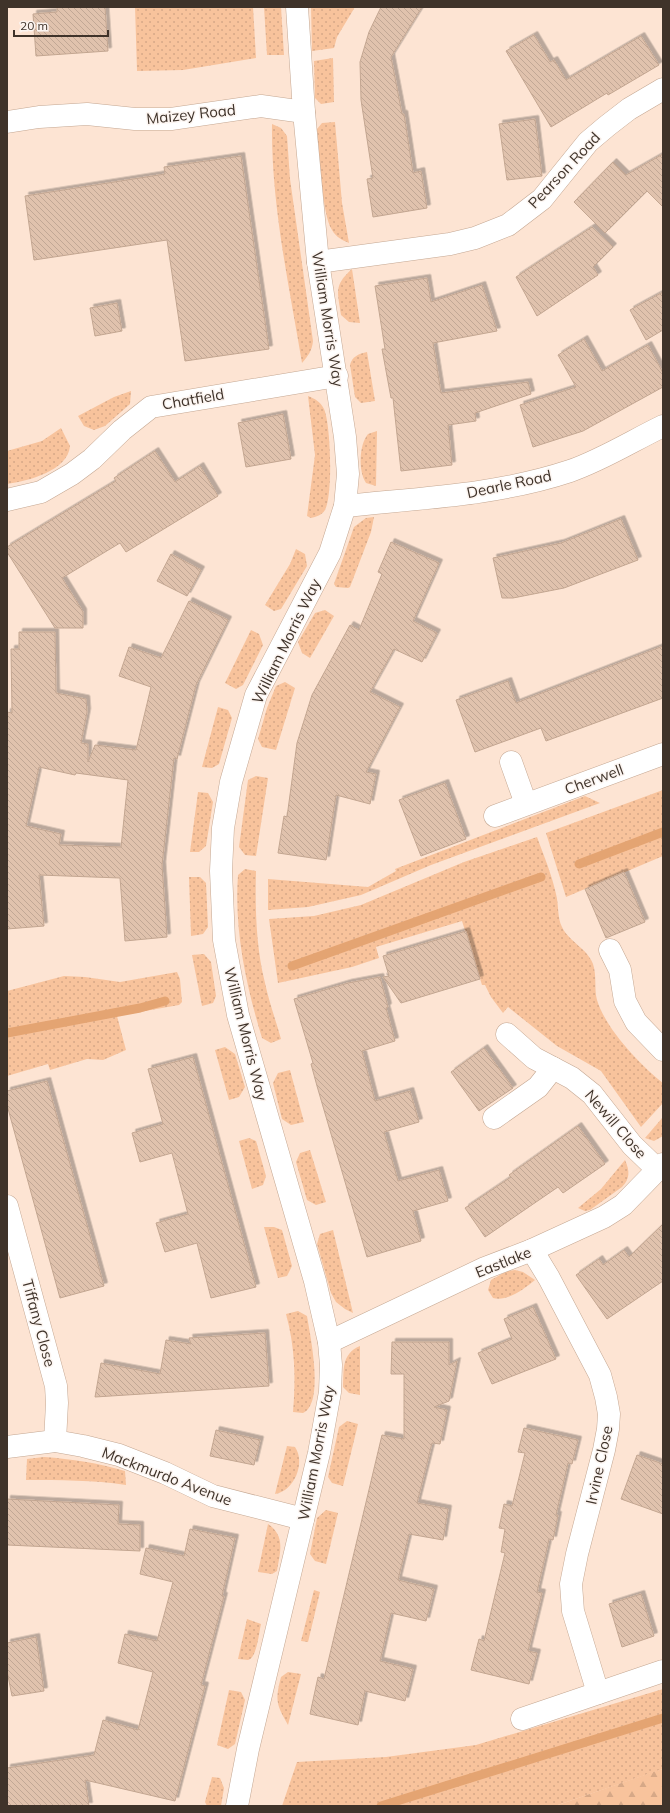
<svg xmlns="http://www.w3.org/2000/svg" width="670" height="1813" font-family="Mulish,sans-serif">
  <defs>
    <pattern id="grass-dots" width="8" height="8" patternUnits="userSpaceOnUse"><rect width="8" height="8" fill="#f8c39c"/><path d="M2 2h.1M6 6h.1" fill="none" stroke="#d6a887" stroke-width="1.8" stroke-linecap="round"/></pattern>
    <pattern id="forest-firs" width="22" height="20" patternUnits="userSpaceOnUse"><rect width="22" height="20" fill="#f8c39c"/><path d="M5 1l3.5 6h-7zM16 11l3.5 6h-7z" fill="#d6a887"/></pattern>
    <pattern id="building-back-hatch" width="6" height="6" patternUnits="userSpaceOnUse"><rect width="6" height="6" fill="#e0c2ad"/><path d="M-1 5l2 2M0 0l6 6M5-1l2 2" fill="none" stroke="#c1a795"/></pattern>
    <filter id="shadow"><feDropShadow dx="3.5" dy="-3.5" stdDeviation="0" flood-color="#0004"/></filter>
  </defs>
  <rect width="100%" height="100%" fill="#fde4d3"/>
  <g fill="url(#grass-dots)">
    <polygon points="135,7 253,7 256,58 183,70 137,71"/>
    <polygon points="264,7 281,7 284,55 267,55"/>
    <polygon points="311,7 355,7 337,37 334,48 312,51"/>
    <polygon points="333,58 334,102 321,104 315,98 314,61"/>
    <path d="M335,122l7,81 7,40c-7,-3 -13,-6 -17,-13 -10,-15 -13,-80 -15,-101l5,-6z"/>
    <path d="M272,124l9,4 6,8 3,43 23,162c-1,10 -5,15 -11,22 -13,-78 -31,-159 -30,-239z"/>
    <path d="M352,269l8,54 -11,-1 -8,-7c-3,-23 -8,-29 11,-46z"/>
    <path d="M367,352l8,49 -14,2 -6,-6 -5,-32c2,-9 9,-11 17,-13z"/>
    <polygon points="131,391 130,404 105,426 94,430 84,426 78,416 114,397"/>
    <path d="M308,396c7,3 12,5 16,13 7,16 9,86 1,101 -3,5 -9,7 -14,8l-4,-2 8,-61z"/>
    <path d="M61,428l9,18c-2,25 -42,35 -63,38v-33l35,-10z"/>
    <path d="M377,431l-1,55 -10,-3c-8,-12 -7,-38 2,-49z"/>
    <polygon points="374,517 371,532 350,587 348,588 336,587 334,584 335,581 354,527 366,518"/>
    <polygon points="296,549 305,554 307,566 281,609 274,611 265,605 290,564"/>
    <polygon points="325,610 334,616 310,658 302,653 298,642 315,613"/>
    <polygon points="251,630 259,634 263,645 243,685 236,689 225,683"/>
    <polygon points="285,682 295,688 276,750 262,747 258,739 267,708 276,686"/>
    <polygon points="218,707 228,710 232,718 219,764 212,768 202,767"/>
    <polygon points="256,776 268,778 256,856 245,855 239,847 248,780"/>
    <polygon points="663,790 663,856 566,897 546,833"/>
    <polygon points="198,792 208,793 213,802 206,846 199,852 190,852"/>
    <polygon points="585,796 600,803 431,865 361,895 308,907 268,910 268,879 368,887 396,871 395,869"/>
    <path d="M537,837c7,19 15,38 19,57 3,11 1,23 6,33 7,15 25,21 31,37 4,12 1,25 4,36 9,29 42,64 66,83v20l-22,24 -40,-56 -44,-25 -49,-39 -5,6 -12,-16 -6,-12h-3l-20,-64 -86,26 3,11 -27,9 -74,16 -9,-64 45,-3 47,-11 103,-43z"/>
    <path d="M245,869l11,2c-1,37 0,76 9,112 4,19 11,38 16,56l-10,4 -9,-5c-16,-53 -28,-108 -24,-163z"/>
    <polygon points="189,877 200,877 206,883 208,927 203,934 191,936"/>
    <polygon points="204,954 211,962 216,996 213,1003 202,1006 192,955"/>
    <polygon points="177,972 180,979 182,1002 179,1005 117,1016 126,1050 103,1060 87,1059 50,1070 48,1064 7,1076 7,991 64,976 85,977 120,982"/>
    <polygon points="225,1047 235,1054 245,1087 239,1097 229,1100 215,1050"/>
    <polygon points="290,1070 304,1122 291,1125 282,1119 273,1083 278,1073"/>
    <polygon points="663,1117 663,1136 654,1141 645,1138"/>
    <polygon points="249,1138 256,1141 266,1176 263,1185 252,1189 239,1141"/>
    <polygon points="310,1150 326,1202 316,1205 307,1200 296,1162 300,1153"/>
    <path d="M625,1160c5,11 5,19 -3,27l-32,23 -5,1 -7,-3 23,-19z"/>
    <polygon points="264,1227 274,1227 282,1230 292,1266 287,1276 278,1278"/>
    <polygon points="333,1230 353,1313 345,1309 336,1302 331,1293 317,1244 320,1234"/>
    <path d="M515,1270l8,2 12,8c-11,9 -28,22 -42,18l-5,-8 3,-10 16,-9z"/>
    <path d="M298,1311l9,5c3,19 18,88 -4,97l-10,-1c3,-34 2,-65 -7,-98z"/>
    <path d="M360,1346v49l-11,-2 -6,-6c1,-17 -2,-33 17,-41z"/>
    <polygon points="347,1421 358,1424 343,1486 332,1483 328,1477 339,1427"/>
    <path d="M287,1446l8,1c11,16 -1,44 -20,47z"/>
    <path d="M44,1457c28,2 54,6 81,14l1,14c-33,-5 -66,-5 -100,-5l1,-21z"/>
    <polygon points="326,1510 338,1513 326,1564 315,1561 310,1554 317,1518"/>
    <path d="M268,1524c18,12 12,29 9,47l-5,3 -14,-2z"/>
    <polygon points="314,1590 320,1592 308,1642 301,1641"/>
    <path d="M247,1619l14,5c-2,8 -4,34 -13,36 -3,0 -7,-1 -10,-1z"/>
    <path d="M288,1672l13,2 -13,51c-12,-21 -13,-25 -7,-48z"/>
    <polygon points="663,1689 663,1769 555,1806 282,1806 297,1762 386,1757 476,1745"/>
    <polygon points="229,1690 241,1692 245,1700 235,1744 228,1749 217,1745"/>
    <polygon points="212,1777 220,1778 224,1788 221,1806 207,1806 205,1802"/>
  </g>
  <polygon fill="url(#forest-firs)" points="663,1769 663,1806 555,1806 656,1771"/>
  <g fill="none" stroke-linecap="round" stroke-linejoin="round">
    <g stroke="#e4a472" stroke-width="9">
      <polyline points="579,864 663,832"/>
      <polyline points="292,966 541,877"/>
      <polyline points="7,1033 140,1008 165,1001"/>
      <polyline points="381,1806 663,1718"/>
    </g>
  </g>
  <g fill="url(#building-back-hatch)" stroke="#c3a691" fill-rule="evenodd" filter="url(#shadow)">
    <polygon points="57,7 105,7 108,51 36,56 33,14 57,12"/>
    <polygon points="381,7 422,7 391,57 402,114 404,114 413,173 421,171 427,208 373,217 367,179 373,178 361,100 360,62 369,32"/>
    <polygon points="534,35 550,62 554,60 566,80 641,36 659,65 608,95 607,93 551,127 506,51"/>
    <polygon points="535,119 542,176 507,180 499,124"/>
    <polygon points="663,154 663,207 647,191 605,233 574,202 613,162 626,175"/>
    <polygon points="241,156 269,349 185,361 167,240 34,260 25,196 165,174 164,167"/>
    <polygon points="592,227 613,247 593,267 598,275 537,316 516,277"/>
    <polygon points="427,278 431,302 482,285 497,331 433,343 441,393 528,382 531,394 475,413 476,421 448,425 452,465 401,471 393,398 391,398 382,349 385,349 375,286"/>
    <polygon points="663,292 663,330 646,340 630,310"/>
    <polygon points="117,303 122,331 95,336 90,308"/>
    <polygon points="584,339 602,371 648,345 663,373 663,387 583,431 533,447 520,405 576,387 558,355"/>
    <polygon points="283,414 291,459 246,467 238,423"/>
    <polygon points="155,451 175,482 200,466 218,496 126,552 120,543 62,578 83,612 83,628 55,628 7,552 7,547 116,481 114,478"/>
    <polygon points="621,519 638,560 564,588 513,598 502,598 493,558 561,543"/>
    <polygon points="391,542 439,563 413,621 437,633 422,662 394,649 370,692 400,707 366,772 376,774 370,804 336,795 326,860 278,853 284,816 287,817 297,743 312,695 350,625 359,630 382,574 378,572"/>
    <polygon points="171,554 201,570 187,596 157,581"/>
    <path d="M189,601l39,19 -32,65 -19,74 -3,-1 -12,107 5,72 -42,4 -5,-63 -81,-3 5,51 -37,3v-217l5,1 -1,-64h8v-17h36l1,61 30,6 1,13 -6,31 7,1v18l7,-17 41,5 15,-63 -32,-11 10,-29 32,11zM39,767l36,8 1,-2 52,7 -7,67 -62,-2 2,-11 -35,-8z"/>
    <polygon points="663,646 663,698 546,741 541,728 475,752 456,700 508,681 516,703"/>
    <polygon points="445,783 466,839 421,856 399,800"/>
    <polygon points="624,872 645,922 606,938 585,889"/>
    <polygon points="466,931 480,979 401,1003 383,977 389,976 383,956"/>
    <polygon points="380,977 388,1007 386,1008 395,1041 362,1051 375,1101 410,1091 419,1122 384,1132 398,1181 439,1170 448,1201 413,1211 421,1241 367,1257 317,1086 311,1064 313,1063 294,999 348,983"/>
    <polygon points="484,1048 513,1088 479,1111 451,1072"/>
    <polygon points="193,1057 256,1287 211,1298 197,1243 165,1252 156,1223 188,1214 172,1153 140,1162 132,1133 163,1124 148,1069"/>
    <polygon points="47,1081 104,1286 60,1298 7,1105 7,1091"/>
    <polygon points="578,1126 605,1164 563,1193 558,1187 485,1237 465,1208 511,1177 509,1175"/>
    <polygon points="663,1224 663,1281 607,1319 576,1275 599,1259 603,1265 624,1250 629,1257"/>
    <polygon points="533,1307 556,1359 492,1384 478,1353 512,1339 504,1319"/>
    <polygon points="265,1333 269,1386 95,1397 101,1363 160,1374 166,1340 191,1344 189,1338"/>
    <polygon points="392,1342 449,1342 449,1365 457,1361 449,1401 434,1407 447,1410 440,1444 432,1443 417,1503 448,1509 443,1540 409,1534 398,1580 434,1589 426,1621 391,1613 380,1661 413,1669 405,1701 365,1691 358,1725 310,1714 318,1677 324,1679 382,1435 404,1439 404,1374 391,1374"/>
    <polygon points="524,1428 578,1440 572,1464 568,1463 556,1515 558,1515 553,1540 549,1539 537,1592 542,1593 528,1651 537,1653 529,1684 471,1670 479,1639 484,1641 505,1553 501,1552 505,1529 499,1528 504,1504 512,1506 525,1453 518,1452"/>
    <polygon points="216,1430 260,1440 254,1465 210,1456"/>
    <polygon points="637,1455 663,1464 663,1514 621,1499"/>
    <polygon points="7,1499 119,1505 118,1524 140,1525 140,1551 7,1545"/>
    <polygon points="190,1529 235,1538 222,1596 224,1596 201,1685 205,1686 175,1801 85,1780 89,1806 7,1806 7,1768 94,1755 103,1720 138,1730 153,1672 118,1663 125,1634 157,1641 173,1582 140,1574 146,1548 184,1556"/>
    <polygon points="641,1594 654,1636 622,1647 609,1604"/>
    <polygon points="36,1637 44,1691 12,1696 7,1671 7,1643"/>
  </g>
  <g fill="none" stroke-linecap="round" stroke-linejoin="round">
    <g stroke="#c4a792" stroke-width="23">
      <g id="minor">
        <polyline points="7,122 39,117 87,114 135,119 171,119 261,106 304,112"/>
        <polyline points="318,262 450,244 475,238 508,225 542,199 588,142 607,126 629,109 663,89"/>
        <polyline points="7,500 41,492 72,474 92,459 122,430 151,407 337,376"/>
        <path d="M345,506c76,-8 153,-11 225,-35 32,-11 62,-30 93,-45"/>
        <polyline points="511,762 526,804"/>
        <polyline points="495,816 663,754"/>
        <polyline points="610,950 620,970 625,1001 636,1022 663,1050"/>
        <polyline points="507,1034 534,1058 572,1078 592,1094 632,1145 658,1170"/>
        <polyline points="494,1118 538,1087 553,1068"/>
        <polyline points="7,1206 56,1386 57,1403 55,1441"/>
        <polyline points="532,1250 549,1278 600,1375 606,1397 609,1414 608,1429 604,1450 577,1554 571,1584 573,1611 598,1693"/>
        <polyline points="329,1342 485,1268 532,1250 604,1217 623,1205 663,1164"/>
        <polyline points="7,1447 55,1441 83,1446 119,1455 165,1473 213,1496 303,1519"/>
        <polyline points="522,1719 663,1671"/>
      </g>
    </g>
    <g stroke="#c4a792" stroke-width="23">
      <polyline id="tertiary" points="237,1806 248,1749 319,1453 330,1392 331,1365 329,1342 315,1281 238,1015 224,940 221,871 223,828 231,782 256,695 330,553 345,506 348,474 345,437 318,262 304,112 297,7"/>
    </g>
    <use href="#minor" stroke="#fff" stroke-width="22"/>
    <use href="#tertiary" stroke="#fff" stroke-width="22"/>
  </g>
  <g text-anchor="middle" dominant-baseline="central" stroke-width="3" stroke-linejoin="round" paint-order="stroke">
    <g font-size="15" fill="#3f332a" stroke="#fcf5f1">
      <text transform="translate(191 114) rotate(-6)">Maizey Road</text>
      <text transform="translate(564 170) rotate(-47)">Pearson Road</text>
      <text transform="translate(328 319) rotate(81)">William Morris Way</text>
      <text transform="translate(193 399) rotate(-10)">Chatfield</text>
      <text transform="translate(509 484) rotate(-12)">Dearle Road</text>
      <text transform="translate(286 641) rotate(-64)">William Morris Way</text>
      <text transform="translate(594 779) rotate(-20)">Cherwell</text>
      <text transform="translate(246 1034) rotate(76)">William Morris Way</text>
      <text transform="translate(616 1124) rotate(49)">Newill Close</text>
      <text transform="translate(503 1262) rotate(-22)">Eastlake</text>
      <text transform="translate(39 1323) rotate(75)">Tiffany Close</text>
      <text transform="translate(316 1453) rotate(-79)">William Morris Way</text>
      <text transform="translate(599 1465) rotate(-78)">Irvine Close</text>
      <text transform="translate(167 1476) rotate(21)">Mackmurdo Avenue</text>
    </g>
  </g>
  <rect width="670" height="1813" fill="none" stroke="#3f332a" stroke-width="16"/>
  <path d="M14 30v6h94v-6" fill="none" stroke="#3f332a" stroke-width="2"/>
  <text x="20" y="30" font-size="12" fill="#3f332a" stroke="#fcf5f1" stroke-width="3" paint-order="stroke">20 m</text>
</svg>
